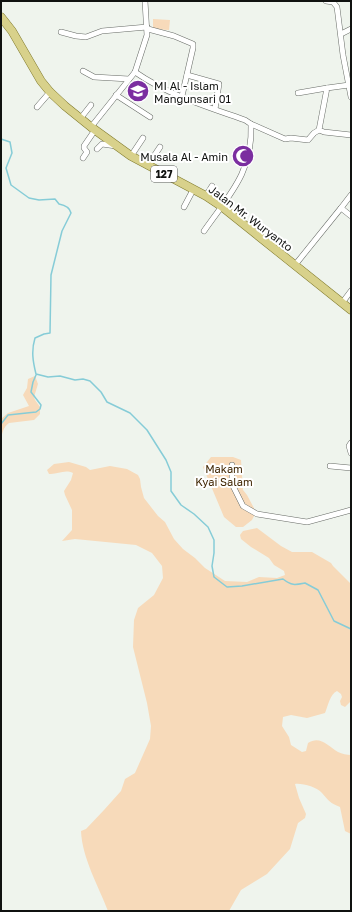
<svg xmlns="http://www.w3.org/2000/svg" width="352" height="912" font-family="'Golos Text',sans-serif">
  <rect width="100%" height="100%" fill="#eff4ed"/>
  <g fill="#f7daba">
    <polygon points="153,19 170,20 169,30 153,29"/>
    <path d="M35,376l3,8 -4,13 1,3 5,7v7l-6,6 -25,3c-6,4 -7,11 -8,17v-21l7,-6 21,-7 -6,-11 4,-7 1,-9z"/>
    <polygon points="211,457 233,457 241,460 243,490 247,495 256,512 252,520 243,527 236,527 224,517 203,467"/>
    <path d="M69,462l17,5 4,3 20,-4 17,3 11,6 2,4 1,8 3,11 14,18 7,6 9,17 9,10 12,9 10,10 20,13 22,1 12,-5 18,1 8,-3 -1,-4 -10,-6 -5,-7 -18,-11 -10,-8 -1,-4 3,-4 14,-3 24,18 11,6h20l19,11 2,3 18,18v117l-6,6 -4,-2 -1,-4 2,-4 -1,-3 -4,-3c-7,3 -9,15 -12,22l-18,5 -16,-3 -8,2 -1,9 7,11 2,8 11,7 4,-1 2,-8c12,-8 20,3 30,9 4,2 9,3 13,3v79l-6,-3 -5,-24c-10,-4 -11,-6 -18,-14 -5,-6 -20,-10 -27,-9l4,14 7,16 -1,4 -7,5 -8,26 -23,25 -26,16 -12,21h-121c-9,-24 -26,-53 -27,-80l5,-2 18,-19 17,-19 4,-12 10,-6 15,-34 1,-13 -4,-23 -14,-56 1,-27 4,-12 16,-13 9,-17 -1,-12 -10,-13 -16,-8 -61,-6 -13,2 10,-11v-20l-7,-15 -1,-4 7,-11 2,-7c-9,-4 -16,2 -24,1l-2,-4 7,-6z"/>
  </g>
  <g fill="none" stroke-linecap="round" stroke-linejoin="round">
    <g stroke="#86ccd7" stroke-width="1.5">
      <path d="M1,139l9,3 2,11 -6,15 5,17 18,13 10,2 16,-1 4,5c5,1 11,4 12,9l-9,18 -11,44 -1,58 -6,1 -9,4c-4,13 -2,24 1,36l12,3 12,-1 15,4 8,-1 7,2 11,11 6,10 23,11 17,17 19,30 5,12v19l10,14 13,9 14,13 6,13v13l-2,13 2,11 13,10 15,-1 41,-7c9,7 12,6 22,4l13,7 16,31 17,8"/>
      <polyline points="1,424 8,415 36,412 40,409 41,405 31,392 33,382 36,375"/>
    </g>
    <g stroke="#676b66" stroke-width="6">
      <g id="street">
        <polyline points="326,1 333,2 337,7 343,55 351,97"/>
        <polyline points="148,29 174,36 193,44 193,48 182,96"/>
        <polyline points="61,32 76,36 86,37 102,31 147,27"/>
        <polyline points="341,34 351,29"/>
        <polyline points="83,71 94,77 129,79"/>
        <path d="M135,72c33,23 73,35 110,48l6,4c2,48 -21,70 -47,107"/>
        <polyline points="187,75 219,84 215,109"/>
        <polyline points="349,85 327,88 319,130 324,132 351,135"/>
        <polyline points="298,93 327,88"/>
        <polyline points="116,95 150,117"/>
        <polyline points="37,107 50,92"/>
        <polyline points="80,119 91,105"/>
        <polyline points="251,124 285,139 291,138 308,140 314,133 319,130"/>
        <polyline points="91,127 135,72 147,35 145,1"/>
        <polyline points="97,149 102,144 116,146"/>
        <polyline points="131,156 143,138"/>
        <polyline points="83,158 87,152 84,148 84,146 95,130"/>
        <polyline points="148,165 160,147"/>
        <polyline points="206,196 212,186"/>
        <polyline points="184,207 193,190"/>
        <polyline points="341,208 351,216"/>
        <polyline points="295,265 341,208 351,195"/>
        <polyline points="342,303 351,291"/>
        <polyline points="351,443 349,446 351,453"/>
        <polyline points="232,465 232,484 243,506 257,514 307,522 351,510"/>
        <polyline points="330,466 351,468"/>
      </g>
    </g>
    <g stroke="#817b2d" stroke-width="9">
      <polyline id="primary" points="1,17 12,31 41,81 50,92 65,106 91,127 131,156 206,196 221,206 351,310"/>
    </g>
    <use href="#street" stroke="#fff" stroke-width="5"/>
    <use href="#primary" stroke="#d8d18b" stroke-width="8"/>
  </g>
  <defs>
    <g id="school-disc" transform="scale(1.15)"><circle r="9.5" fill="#7b2ea0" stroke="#fff"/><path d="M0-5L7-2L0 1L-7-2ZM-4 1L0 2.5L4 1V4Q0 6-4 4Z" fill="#fff"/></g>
    <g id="mosque-disc" transform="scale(1.15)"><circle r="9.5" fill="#7b2ea0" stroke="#fff"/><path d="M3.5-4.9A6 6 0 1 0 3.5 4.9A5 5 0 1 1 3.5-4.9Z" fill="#fff"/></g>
  </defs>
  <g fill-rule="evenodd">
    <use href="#school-disc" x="138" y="91"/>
    <use href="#mosque-disc" x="243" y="156"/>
  </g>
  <g text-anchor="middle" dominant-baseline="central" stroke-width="4" stroke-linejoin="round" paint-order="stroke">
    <rect fill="#fff" stroke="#585958" stroke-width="1" x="151" y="166" width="26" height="16" rx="3"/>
    <g font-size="10" font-weight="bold" fill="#101210">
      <text x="164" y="174">127</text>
    </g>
    <g font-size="11" fill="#101210" stroke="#fff" text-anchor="start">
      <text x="154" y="85">MI Al - Islam<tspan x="154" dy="13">Mangunsari 01</tspan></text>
      <text x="228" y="156" text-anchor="end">Musala Al - Amin</text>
    </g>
    <g font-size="11" fill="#101210" stroke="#fff">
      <text transform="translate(251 218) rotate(37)">Jalan Mr. Wuryanto</text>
    </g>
    <g font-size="11" fill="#402603" stroke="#fff">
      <text x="224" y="468">Makam<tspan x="224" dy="13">Kyai Salam</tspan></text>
    </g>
  </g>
  <rect width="352" height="912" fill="none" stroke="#101210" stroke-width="4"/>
</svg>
